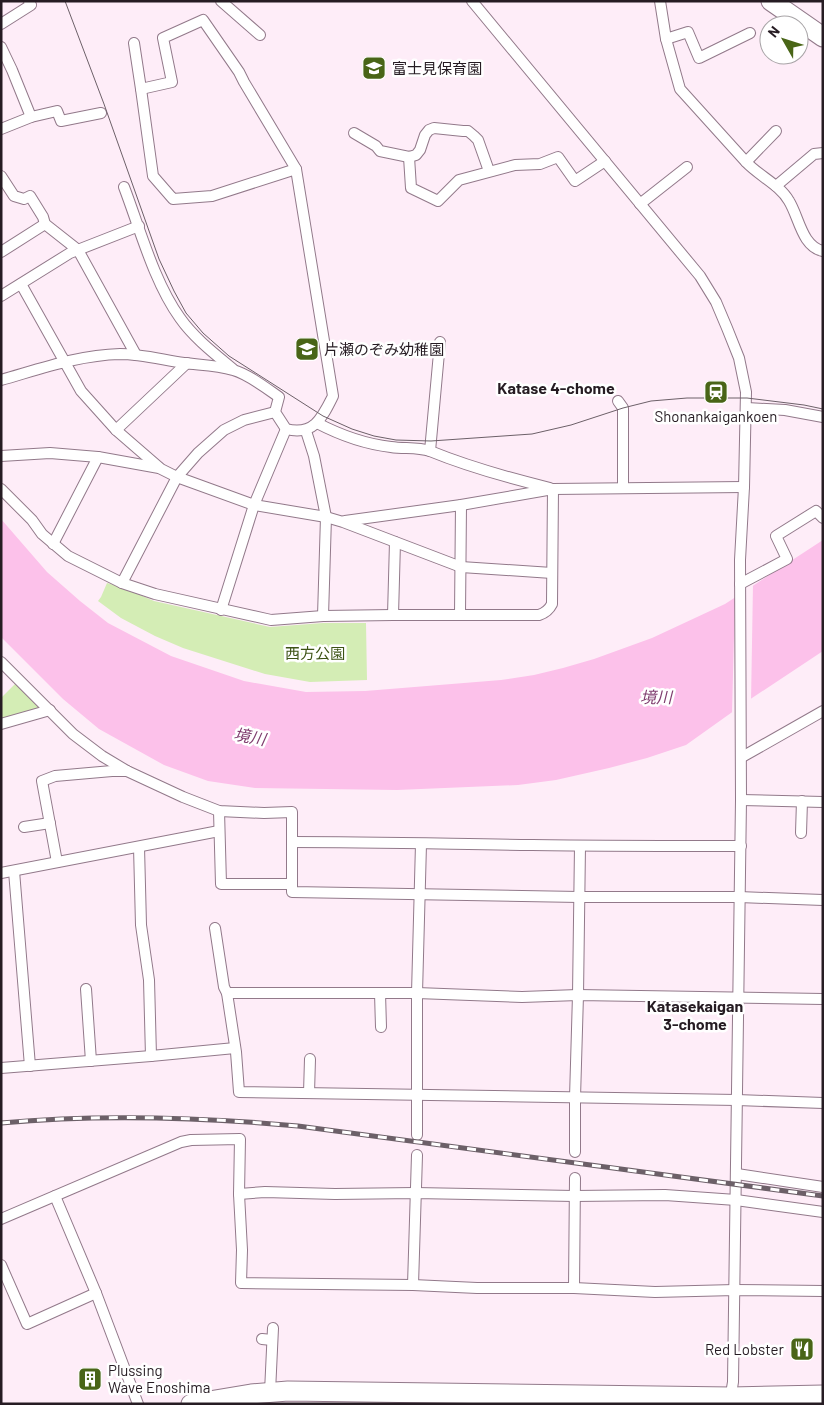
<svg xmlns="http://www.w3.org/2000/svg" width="824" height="1405" font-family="Barlow,'Noto Sans JP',sans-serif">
  <rect width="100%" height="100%" fill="#feedf8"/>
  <g fill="#d4edb5">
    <polygon points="107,583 122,587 154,601 270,627 323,623 366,623 367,680 310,682 265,674 183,648 155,636 121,618 98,601 101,597"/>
    <polygon points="17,682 44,708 2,720 1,718 1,698"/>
  </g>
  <polygon fill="#fcc1ea" points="1,519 47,572 80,601 108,623 171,656 244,681 306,692 365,691 501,680 534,675 563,668 594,659 652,638 725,604 823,540 823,651 752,698 686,745 647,758 609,768 556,780 518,785 397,790 255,788 208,781 164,765 99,729 63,699 1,637"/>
  <polygon fill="#feedf8" points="753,584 751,702 732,714 735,596"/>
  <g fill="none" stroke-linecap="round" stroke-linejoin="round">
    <g stroke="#92798a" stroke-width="12">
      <g id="street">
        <polyline points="221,1 260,35"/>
        <polyline points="472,1 700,276 716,302 727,328 739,358 746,392 744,487 740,560 741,800 733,1382 730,1400"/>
        <path d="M660,1l6,38 14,50 66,73c13,14 34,23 43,39 10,16 13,46 34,50"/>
        <polyline points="1,24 31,5 29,1"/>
        <polyline points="666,39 688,32 699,58 750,33"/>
        <polyline points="134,43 141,89 153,176 173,199 212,196 296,169"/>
        <polyline points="1,47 12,70 31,117 57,111 61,121 101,113"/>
        <polyline points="1,129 31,117"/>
        <polyline points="354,133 376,146 380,151 409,157 416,155 420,150 425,135 429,130 434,128 463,131 468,131 474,136 478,140 489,171"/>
        <polyline points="409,157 411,188 438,201 459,180 515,165 540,164 558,157 575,181 605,161"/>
        <polyline points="746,162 776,131"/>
        <polyline points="1,176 14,196 24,199 30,196 43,217 45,224 78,250 136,355"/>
        <polyline points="776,186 814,154 823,153"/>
        <path d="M124,187c16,42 30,95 56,131 14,20 35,36 53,51"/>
        <polyline points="640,204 687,167"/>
        <polyline points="1,252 45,224"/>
        <polyline points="21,284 81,391 116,430 161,469 177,477 254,505 326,517 343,522 461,567 552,573"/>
        <polyline points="1,296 70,253 139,226"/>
        <path d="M440,342l-10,109c39,16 79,27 120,37"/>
        <path d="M1,380c39,-11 78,-25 119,-26 21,0 43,6 64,9 16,2 33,2 49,7 15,4 33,18 46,27l-4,15 11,17c28,7 36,-11 47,-33l-37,-227 -52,-87 -5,-10 -36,-52 -40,18 9,44 -31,7"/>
        <polyline points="618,401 623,408 623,488"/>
        <polyline points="747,408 785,410 823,417"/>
        <path d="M317,423c23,12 48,21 74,24 13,2 26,0 39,4"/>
        <polyline points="116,430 187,363"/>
        <polyline points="306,431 314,456 326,517 323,616"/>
        <polyline points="1,456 50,453 98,457 159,468"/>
        <path d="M1,489l31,31 10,14 26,22 54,27 33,11 116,26 52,-4 70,-1h146c6,-2 10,-5 13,-11l1,-115"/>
        <polyline points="345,521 461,505 553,489 744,487"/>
        <polyline points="53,544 98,457"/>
        <polyline points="122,583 177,477 198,453 224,430 244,420 275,412"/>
        <polyline points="740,584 787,559 776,536 816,511 823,518"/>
        <polyline points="221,610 254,505 286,429"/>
        <polyline points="460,614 461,505"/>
        <polyline points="393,615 395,542"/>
        <polyline points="1,662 73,734 102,756 127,771 183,797 219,811 264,813 292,812 292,892 579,897 739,897 823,900"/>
        <polyline points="1,724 50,710"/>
        <polyline points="742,757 823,711"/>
        <polyline points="741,800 823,802"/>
        <polyline points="219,811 221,884 292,884"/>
        <polyline points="24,827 50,823"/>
        <polyline points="801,833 802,801"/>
        <path d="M292,842c80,0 160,2 240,3 69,1 139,1 209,1"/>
        <polyline points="139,847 141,925 149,980 151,1056"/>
        <polyline points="57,862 42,781 55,776 112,771 127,771"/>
        <polyline points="14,871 30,1066"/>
        <polyline points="1,873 219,831"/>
        <polyline points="215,928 224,987 227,993 236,1052 239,1092 737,1100 823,1103"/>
        <polyline points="86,989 91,1061"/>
        <polyline points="227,993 417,993 522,997 578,995 823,999"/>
        <polyline points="380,993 381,1027"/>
        <polyline points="1,1068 151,1056 235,1048"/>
        <polyline points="309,1093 310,1059"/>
        <polyline points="417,1135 417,993 421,844"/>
        <polyline points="575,1152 575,1098 578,995 580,846"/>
        <polyline points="737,1174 823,1187"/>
        <polyline points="239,1194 265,1192 335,1194 415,1193 574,1196 665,1195 736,1200 823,1212"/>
        <polyline points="55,1196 96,1293 138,1404"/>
        <polyline points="1,1219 181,1142 191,1140 240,1139 239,1194 242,1250 241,1283 413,1285 477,1288 574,1288 655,1292 735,1290 823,1291"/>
        <polyline points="1,1265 27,1324 96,1293"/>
        <polyline points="413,1285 417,1155"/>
        <polyline points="574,1288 575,1178"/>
        <polyline points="262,1339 272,1340"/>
        <polyline points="270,1392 273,1328"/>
      </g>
    </g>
    <g stroke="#92798a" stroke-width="21">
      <g id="highway">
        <polyline points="771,1 823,37"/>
        <polyline points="191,1404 251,1394 288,1391 731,1397 823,1395"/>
      </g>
    </g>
    <use href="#street" stroke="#fff" stroke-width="10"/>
    <use href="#highway" stroke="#fff" stroke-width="19"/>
    <polyline stroke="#6c6068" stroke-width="1" points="65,1 104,104 159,259 174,291 186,313 203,333 229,356 323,416 352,429 374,436 396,440 431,441 532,434 571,425 623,408 651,401 687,398 747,398 804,405 823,409"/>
    <g stroke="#6c6068" stroke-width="5">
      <path id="rail" d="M1,1123c100,-9 197,-6 297,3l525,70"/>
    </g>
    <use href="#rail" stroke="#fff" stroke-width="3" stroke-dasharray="9" stroke-linecap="butt"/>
  </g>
  <defs>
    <g id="school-square" transform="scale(1.25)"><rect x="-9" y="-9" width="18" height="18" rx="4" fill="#496517" stroke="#fff"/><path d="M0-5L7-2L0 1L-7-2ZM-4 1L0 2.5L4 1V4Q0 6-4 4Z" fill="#fff"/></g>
    <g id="station-square" transform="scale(1.25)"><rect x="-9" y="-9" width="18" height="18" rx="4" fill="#496517" stroke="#fff"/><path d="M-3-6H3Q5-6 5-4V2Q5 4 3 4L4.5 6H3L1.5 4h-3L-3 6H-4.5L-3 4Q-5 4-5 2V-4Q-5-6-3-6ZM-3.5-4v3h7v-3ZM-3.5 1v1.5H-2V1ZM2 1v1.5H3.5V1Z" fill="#fff"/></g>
    <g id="restaurant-square" transform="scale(1.25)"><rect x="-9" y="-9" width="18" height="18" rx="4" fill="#496517" stroke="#fff"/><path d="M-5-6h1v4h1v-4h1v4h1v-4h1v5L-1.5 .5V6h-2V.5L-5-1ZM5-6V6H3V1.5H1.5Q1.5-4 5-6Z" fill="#fff"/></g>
    <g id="building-square" transform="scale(1.25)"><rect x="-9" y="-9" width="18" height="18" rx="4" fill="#496517" stroke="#fff"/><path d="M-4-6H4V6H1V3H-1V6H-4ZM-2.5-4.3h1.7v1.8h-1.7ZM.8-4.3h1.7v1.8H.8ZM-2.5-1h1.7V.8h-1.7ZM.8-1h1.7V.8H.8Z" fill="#fff"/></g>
  </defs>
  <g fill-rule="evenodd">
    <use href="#school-square" x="374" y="68"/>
    <use href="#school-square" x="307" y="349"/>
    <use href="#station-square" x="716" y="392"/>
    <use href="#restaurant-square" x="802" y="1349"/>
    <use href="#building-square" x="90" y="1379"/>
  </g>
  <g text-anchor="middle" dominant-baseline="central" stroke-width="5" stroke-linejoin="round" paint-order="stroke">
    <g font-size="15" fill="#261c23" stroke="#fff" text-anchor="start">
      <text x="392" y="68">富士見保育園</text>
      <text x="324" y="349">片瀬のぞみ幼稚園</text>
      <text x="716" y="416" text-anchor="middle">Shonankaigankoen</text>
      <text x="784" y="1349" text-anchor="end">Red Lobster</text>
      <text x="108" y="1370">Plussing<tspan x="108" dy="17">Wave Enoshima</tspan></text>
    </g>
    <g font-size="15" fill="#3d5315" stroke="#fff">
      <text x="315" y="653">西方公園</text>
    </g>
    <g font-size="16" font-weight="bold" fill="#261c23" stroke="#fff">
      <text x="556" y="387">Katase 4-chome</text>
      <text x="695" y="1005">Katasekaigan<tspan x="695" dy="18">3-chome</tspan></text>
    </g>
    <g font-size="16" font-style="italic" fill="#7e3b6d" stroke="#fff">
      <text x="656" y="696">境川</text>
      <text transform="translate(250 736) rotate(10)">境川</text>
    </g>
  </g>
  <rect width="824" height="1405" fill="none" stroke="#261c23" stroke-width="5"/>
  <g transform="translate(784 40) rotate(309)"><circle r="24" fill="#ffffff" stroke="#a8a4a7"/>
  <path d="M0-4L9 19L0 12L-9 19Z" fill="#496517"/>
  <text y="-8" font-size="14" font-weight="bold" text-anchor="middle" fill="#261c23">N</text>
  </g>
</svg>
